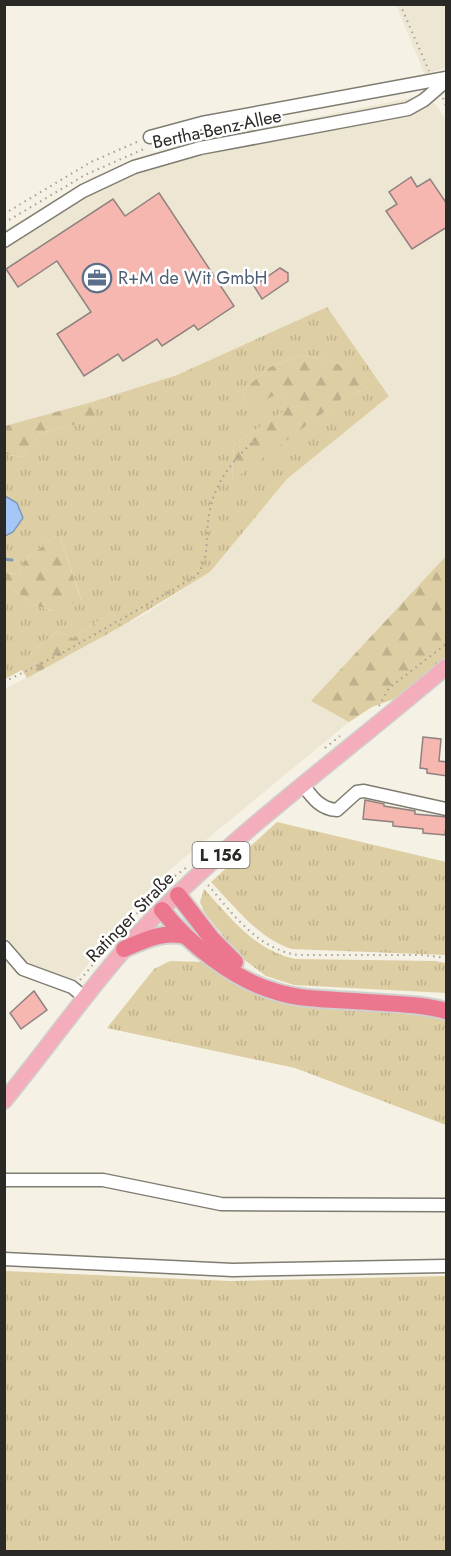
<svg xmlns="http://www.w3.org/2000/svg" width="451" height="1556" font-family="Jost,sans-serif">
  <defs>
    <pattern id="grass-tufts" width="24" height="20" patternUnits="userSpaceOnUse" patternTransform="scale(1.5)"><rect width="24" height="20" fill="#ddcea3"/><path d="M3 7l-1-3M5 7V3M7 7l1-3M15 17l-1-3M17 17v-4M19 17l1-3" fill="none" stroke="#beb18c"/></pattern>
    <pattern id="forest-firs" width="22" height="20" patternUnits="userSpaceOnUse" patternTransform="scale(1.5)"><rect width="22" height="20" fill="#ddcea3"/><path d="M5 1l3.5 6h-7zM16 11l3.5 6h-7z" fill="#beb18c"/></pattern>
  </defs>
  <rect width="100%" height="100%" fill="#f5f1e4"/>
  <g fill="#ede6d3">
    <polygon points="396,5 446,5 446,67 425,75"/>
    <polygon points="420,96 436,105 446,120 446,556 312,701 349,722 167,872 137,901 123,923 75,980 40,970 22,959 5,936 5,689 145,614 210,572 287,479 389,395 327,307 177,375 53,415 5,426 5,230 95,176 178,145"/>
  </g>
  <g fill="url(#grass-tufts)" fill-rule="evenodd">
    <path d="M327,307l62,89 -102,83 -77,93 -88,54 -10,-14 -39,26 -16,-7 -35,30v9l-17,9v-96l29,22 18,6 29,-12 -22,-66 -35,28 -6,13 -13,-1 -1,-119 17,3 20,-24 55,-14 -4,-17 85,-27zM304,355l47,13 16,21 -20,6 -115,85 2,-36 54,-35 -5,-19 -36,18 -5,-17 28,-24z"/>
    <path d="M277,822l169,40v93l-154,-6c-34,-11 -56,-41 -81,-67z"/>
    <path d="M204,889c27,29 50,61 91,70l140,2 11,2v30l-152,-8 -28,-9 -27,-20 -35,-44 -4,-10z"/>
    <polygon points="170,961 208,962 249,989 423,1012 446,1018 446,1125 295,1068 107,1028 154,969"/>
    <polygon points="5,1271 230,1281 446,1276 446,1551 5,1551"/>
  </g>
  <g fill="url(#forest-firs)">
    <polygon points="304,355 352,368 367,389 347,395 232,481 234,444 287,409 283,391 247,409 242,391 270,367"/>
    <polygon points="92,402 97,419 41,433 21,457 5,454 5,426"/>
    <polygon points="59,533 81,600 53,611 34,605 5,583 5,573 18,574 24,561"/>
    <polygon points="446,556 446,657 397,698 372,707 349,722 311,701"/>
    <polygon points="112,612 122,626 27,678 22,670 22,661 57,631 73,638"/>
  </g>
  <polygon fill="#a5c7f5" stroke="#8098b7" stroke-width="1.5" points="5,496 17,503 23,518 13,532 5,536"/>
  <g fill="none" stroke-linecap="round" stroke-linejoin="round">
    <polyline stroke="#8098b7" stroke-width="3" points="4,559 12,560"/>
  </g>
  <g fill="#f6b7b0" stroke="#908280" stroke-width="1.5">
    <polygon points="411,177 417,187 430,179 447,204 447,227 412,249 386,211 397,204 389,192"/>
    <polygon points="159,193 234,306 198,330 194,325 162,346 157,339 123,361 118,354 84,376 57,334 91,312 57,261 18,287 6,269 113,199 125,216"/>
    <polygon points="280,268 288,273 288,281 262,299 254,286"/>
    <polygon points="423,737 441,739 439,761 447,762 447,776 427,773 427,769 420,768"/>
    <polygon points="365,800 384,804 384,806 415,811 415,814 447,817 445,835 423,833 423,829 393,826 393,822 363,819"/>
    <polygon points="34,991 47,1010 21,1029 10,1013"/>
  </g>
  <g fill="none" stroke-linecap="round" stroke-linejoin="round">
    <g stroke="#7f7c71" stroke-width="15">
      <g id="minor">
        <polyline points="150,137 202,123 446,78"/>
        <polyline points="4,241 83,191 134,167 200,148 408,109 424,100 446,81"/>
        <path d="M303,785c9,12 17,24 34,25l20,-18 7,-1 82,18"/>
        <polyline points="4,947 23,969 72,987 84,997"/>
        <polyline points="4,1180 103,1180 221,1204 446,1205"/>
        <polyline points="4,1259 233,1270 446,1266"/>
      </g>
    </g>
    <g stroke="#d0d0cf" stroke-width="18">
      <path id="major" d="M4,1101c50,-61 94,-126 149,-183 91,-92 196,-168 293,-251"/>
    </g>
    <g stroke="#d0d0cf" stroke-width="20">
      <g id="highway">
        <polyline points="178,895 212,939 235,962"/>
        <path d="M162,910c27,34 72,70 115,82 29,9 62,7 92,10 26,2 53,2 77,9"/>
        <path d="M124,949c21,-9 38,-18 61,-13"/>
      </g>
    </g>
    <g stroke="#a29f96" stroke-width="2" stroke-dasharray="1.5 4.5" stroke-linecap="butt">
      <polyline points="400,4 429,71"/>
      <polyline points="443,98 446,106"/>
      <polyline points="4,214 91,162 139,141"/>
      <polyline points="4,223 85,175 146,148"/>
      <path d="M4,682l60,-30 131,-75c17,-19 9,-43 15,-67 6,-31 26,-53 48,-73"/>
      <polyline points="379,706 389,688 446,644"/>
      <polyline points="325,748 340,736"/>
      <path d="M208,885c25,29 49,64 90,70h125l23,3"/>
      <polyline points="129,923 158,889 187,867"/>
      <polyline points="80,980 111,943"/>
    </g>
    <use href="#minor" stroke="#fff" stroke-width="12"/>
    <use href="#major" stroke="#f4adbb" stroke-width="15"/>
    <use href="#highway" stroke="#ec768d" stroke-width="16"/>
  </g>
  <defs>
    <g id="office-ring" transform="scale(1.5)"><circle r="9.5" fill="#fff" stroke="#5c6f8a" stroke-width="1.5"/><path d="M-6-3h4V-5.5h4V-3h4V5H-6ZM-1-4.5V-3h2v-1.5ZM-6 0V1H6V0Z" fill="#5c6f8a"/></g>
  </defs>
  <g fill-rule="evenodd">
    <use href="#office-ring" x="97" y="278"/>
  </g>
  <g text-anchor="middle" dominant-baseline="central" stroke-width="5" stroke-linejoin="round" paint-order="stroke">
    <rect fill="#fff" stroke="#6b6966" stroke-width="1.5" x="192.5" y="842" width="57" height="26" rx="4.5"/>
    <g font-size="16" font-weight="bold" fill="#2b2925">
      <text x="221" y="855">L 156</text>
    </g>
    <g font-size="18" fill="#2b2925" stroke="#fff">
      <text transform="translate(217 129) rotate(-12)">Bertha-Benz-Allee</text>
      <text transform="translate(130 917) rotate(-46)">Ratinger Straße</text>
    </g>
    <g font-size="18" fill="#4e5e75" stroke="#fff" text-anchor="start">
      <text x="118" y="278">R+M de Wit GmbH</text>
    </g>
  </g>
  <rect width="451" height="1556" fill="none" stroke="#2b2925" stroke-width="12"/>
</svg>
